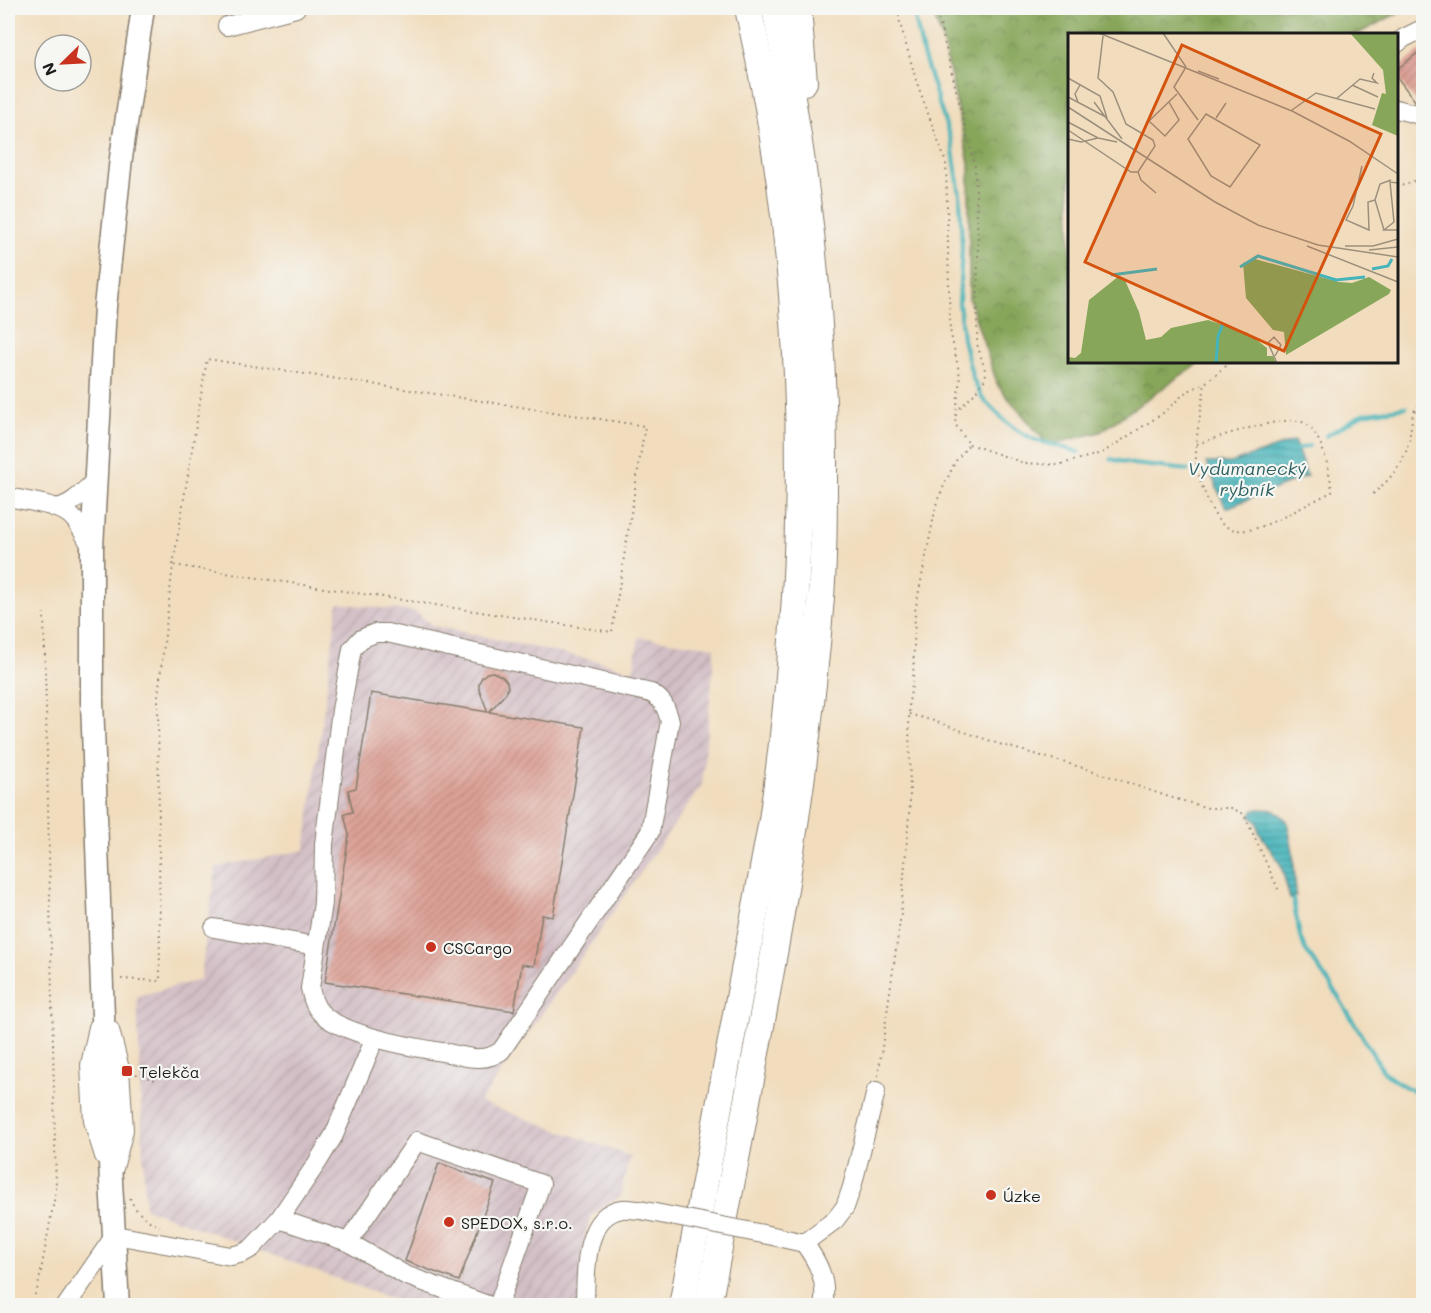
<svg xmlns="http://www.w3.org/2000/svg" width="1431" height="1313" font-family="Mali,sans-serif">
  <defs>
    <pattern id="industrial-furrows" width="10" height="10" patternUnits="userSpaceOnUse" patternTransform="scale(1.5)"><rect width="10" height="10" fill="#d2bec5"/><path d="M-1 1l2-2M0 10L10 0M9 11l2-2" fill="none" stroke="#b4a3a9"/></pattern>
    <pattern id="forest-crowns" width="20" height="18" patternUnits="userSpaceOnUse" patternTransform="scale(1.5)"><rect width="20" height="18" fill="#87a65a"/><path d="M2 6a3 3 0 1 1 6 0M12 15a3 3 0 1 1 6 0" fill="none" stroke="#6e864a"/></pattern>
    <pattern id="water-rules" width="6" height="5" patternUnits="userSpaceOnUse" patternTransform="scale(1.5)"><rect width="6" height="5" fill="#44b4ba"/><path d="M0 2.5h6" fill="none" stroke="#389296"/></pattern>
    <pattern id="building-hatch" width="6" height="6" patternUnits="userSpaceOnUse" patternTransform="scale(1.5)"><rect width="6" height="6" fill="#dca095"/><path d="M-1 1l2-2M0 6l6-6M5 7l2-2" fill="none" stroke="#bc8980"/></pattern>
  </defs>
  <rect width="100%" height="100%" fill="#f6f6f2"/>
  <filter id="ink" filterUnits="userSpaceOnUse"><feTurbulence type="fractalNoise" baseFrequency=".0167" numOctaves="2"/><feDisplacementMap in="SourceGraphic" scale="12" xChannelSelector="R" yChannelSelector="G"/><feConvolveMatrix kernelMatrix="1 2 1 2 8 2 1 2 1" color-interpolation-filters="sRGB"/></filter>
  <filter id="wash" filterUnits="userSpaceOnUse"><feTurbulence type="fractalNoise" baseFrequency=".008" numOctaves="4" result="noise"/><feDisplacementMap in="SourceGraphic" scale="24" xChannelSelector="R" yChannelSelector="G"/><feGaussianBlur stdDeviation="1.35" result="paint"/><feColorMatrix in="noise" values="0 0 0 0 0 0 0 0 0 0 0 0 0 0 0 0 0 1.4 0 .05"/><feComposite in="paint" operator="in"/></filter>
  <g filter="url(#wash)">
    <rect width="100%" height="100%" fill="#f1ddbe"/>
    <g fill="url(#industrial-furrows)">
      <polygon points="221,8 314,8 222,17"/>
      <polygon points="338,603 416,612 433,626 602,662 633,671 639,637 715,647 702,785 480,1102 630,1156 620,1197 605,1205 592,1215 585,1235 580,1305 408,1305 145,1208 137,996 200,980 216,867 305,850"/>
    </g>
    <polygon fill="url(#forest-crowns)" stroke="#52613b" stroke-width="1.5" points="931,8 1407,8 1358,34 1070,34 1070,362 1200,362 1100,432 1048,445 998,386 969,299 969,163 944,45"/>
    <g fill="url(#water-rules)" stroke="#30686b" stroke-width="1.5">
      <polygon points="1294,441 1307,476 1226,508 1206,463 1231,463"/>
      <polygon points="1258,809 1275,810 1287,821 1293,852 1296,896 1293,900 1290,899 1281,865 1259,832 1257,822 1250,816 1253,811"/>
    </g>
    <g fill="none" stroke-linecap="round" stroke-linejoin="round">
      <g stroke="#44b4ba" stroke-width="4">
        <polyline points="913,8 923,54 952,144 960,195 962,248 959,302 963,339 973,379 982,398 1004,420 1018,431 1035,440 1079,452"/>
        <polyline points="1326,436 1363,414 1406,407"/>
        <polyline points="1295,450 1309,446"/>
        <polyline points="1111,459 1133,464 1188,470"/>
        <path d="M1293,900l7,36 5,13 31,44 47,78c12,13 28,16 41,28"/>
      </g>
    </g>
    <g id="blocks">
      <g fill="url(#building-hatch)">
        <polygon points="1424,48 1424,94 1415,101 1396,76 1396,70"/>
        <polygon points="493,672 503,677 507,682 508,688 506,693 489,712 584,727 553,917 542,915 534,966 522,964 514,1011 325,982 349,835 344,814 353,812 348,790 356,788 371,693 488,712 479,689 479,683 482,677 487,673"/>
        <polygon points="439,1163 495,1183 459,1281 405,1261"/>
      </g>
    </g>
  </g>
  <g filter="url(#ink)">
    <use href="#blocks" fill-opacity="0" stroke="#867c6d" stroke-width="1.5"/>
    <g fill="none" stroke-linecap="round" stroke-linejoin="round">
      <g stroke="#867c6d" stroke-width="20">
        <g id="minor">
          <polyline points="227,26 296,8"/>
          <polyline points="1396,44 1404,38 1424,28"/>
          <polyline points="1396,109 1416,114 1424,110"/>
          <path d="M8,497c17,4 50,7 63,19 9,8 15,22 21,32"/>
          <path d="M55,508c17,-2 28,-16 40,-27"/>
          <path d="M375,633h12l264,60c12,7 15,14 19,28l-20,111 -149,219c-7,4 -12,7 -21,7 -10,1 -22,-3 -32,-5 -32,-5 -104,-17 -127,-40 -7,-7 -9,-16 -11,-25l13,-85 1,-59 17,-134 11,-61 9,-10z"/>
          <polyline points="214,928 316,946"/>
          <polyline points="98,1027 90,1065 93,1121 104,1156"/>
          <polyline points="110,1030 120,1069 124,1130 114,1168"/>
          <polyline points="279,1219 348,1242 405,1275 490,1306"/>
          <path d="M773,1236l31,7c14,19 24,38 19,63"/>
          <polyline points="348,1242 417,1141 541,1184 498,1306"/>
          <polyline points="804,1243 835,1220 845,1207 852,1187 876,1091"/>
          <polyline points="66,1306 115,1235 231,1256 243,1253 252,1248 279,1219 317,1163 334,1135 375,1038"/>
          <path d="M585,1306c1,-30 -3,-91 37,-97 5,-1 12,1 18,1"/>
        </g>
      </g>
      <g stroke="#867c6d" stroke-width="25">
        <polyline id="major" points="118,1306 105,1074 92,700 92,548 105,307 121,158 143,8"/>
      </g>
      <g stroke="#867c6d" stroke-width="28">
        <g id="highway">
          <polyline points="798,8 804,82"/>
          <path d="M682,1306l90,-486c40,-275 38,-540 -24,-812"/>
          <path d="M708,1306c44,-236 95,-470 113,-709 3,-39 3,-79 3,-119 1,-158 -17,-315 -49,-470"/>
        </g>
      </g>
      <g stroke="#867c6d" stroke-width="2" stroke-dasharray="1.5 4.5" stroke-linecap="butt">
        <polyline points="936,8 975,167 978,242 977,344 986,373 985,379 973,395 958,410"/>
        <polyline points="1396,187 1411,183 1424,175"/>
        <polyline points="969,444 1024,463 1058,465 1102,453 1162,414 1186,392 1205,383"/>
        <path d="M1197,444c21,-7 86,-29 105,-22 20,8 28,50 30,70 -22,10 -62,35 -84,38 -10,1 -18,0 -26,-6 -10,-7 -26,-51 -26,-63 -1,-26 6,-52 9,-78l26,-21"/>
        <polyline points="1373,494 1389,479 1401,463 1408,447 1413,413 1424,397"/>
        <polyline points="909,714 934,721 999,744 1094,771 1166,796 1208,808 1231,808 1244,814 1279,891"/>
        <polyline points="121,979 160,981 158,696 173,565 207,359 645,426 612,632 173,565"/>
        <polyline points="136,1074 159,1081"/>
        <polyline points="878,1076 901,914 910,802 909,702 913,680 915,611 937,501 955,462 969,444 955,424 960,376 950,330 946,163 916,80 900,23 898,8"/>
        <path d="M130,1198c5,14 17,23 30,28"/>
        <polyline points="30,1306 38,1287 56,1190 44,613"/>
      </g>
      <use href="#minor" stroke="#fff" stroke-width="18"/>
      <use href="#major" stroke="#fff" stroke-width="22"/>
      <use href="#highway" stroke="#fff" stroke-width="26"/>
      <g stroke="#867c6d" stroke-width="20" stroke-linecap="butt">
        <polyline id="minor-bridge" points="640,1210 773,1236"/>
      </g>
      <use href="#minor-bridge" stroke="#fff" stroke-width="18"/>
    </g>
  </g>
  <g fill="#c8321e" stroke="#f6f6f2" stroke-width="2">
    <circle cx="431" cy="947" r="6"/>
    <rect x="121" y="1065" width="12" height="12" rx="3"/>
    <circle cx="991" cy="1195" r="6"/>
    <circle cx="449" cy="1222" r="6"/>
  </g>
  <g text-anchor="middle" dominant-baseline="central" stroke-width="4.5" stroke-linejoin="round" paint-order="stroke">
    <g font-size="16" fill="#1c1c1c" stroke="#f6f6f2" text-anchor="start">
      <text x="443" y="947">CSCargo</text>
      <text x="139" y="1071">Telekča</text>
      <text x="1003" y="1195">Úzke</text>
      <text x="461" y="1222">SPEDOX, s.r.o.</text>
    </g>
    <g font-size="18" font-style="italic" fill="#2e6063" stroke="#f6f6f2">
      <text x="1247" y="468">Vydumanecký<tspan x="1247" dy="21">rybník</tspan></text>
    </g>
  </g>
  <g transform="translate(1068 33)">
    <rect width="330" height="330" fill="#f1ddbe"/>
    <path d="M282,0h48v103l-26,-11 10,-32 4,1 -3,-24zM187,226l84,23 13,1 17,-6 22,13 -2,4 -103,61 -2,-23 -11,-2 -27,-32 -3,-35zM51,243l5,2 15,34 7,28 15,-3 10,-9 37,-8 40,13 19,15v8h6l3,7h-208v-6l7,1 6,-5 8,-53z" fill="#87a65a"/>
    <path fill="none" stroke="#44b4ba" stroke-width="3" d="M172,234l18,-11 78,24 29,-3M304,236l16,-3 4,-7M43,242l46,-6M148,330l2,-27 5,-12"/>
    <path fill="none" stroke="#9c907d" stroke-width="1.5" d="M31,0l193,78 57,30 49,33M95,0l23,34 -12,20 24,33M130,38l21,8M0,45l32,18 7,22M284,52l26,12M0,64l36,19M268,66l24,-20 17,4 -5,-5 2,-5M10,69l-3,-8 5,-9M26,69l28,37M101,69l10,18 -14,16 -16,-15 28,-27M0,74l147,95 43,23 60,20 80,12M224,77l24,-17 59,16M138,81l54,31 -30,42 -19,-11 -23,-37zM148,85l10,-15M0,89l30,16 19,4M0,97l63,42h7l17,-26 -2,-6 -27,-16 -13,-32 -15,-14 5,-42M0,106l13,3 17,-4M294,133l-9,40 -7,14 23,10 -1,-28 7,-2M70,139l3,8 15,13M330,150l-8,-1 4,40 -10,8h14M316,197l-9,-30 5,-16 11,-4M239,213l91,36M277,213h28l25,-7M301,217l29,-3M207,323l6,-11 -7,-8 -6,6 9,20"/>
    <path fill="#d4530e" fill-opacity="0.15" stroke="#d4530e" stroke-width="3" d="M114,12l199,89 -97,217 -199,-89z"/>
    <rect width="330" height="330" fill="none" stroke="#1c1c1c" stroke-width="3"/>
  </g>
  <rect width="1431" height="1313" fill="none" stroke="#f6f6f2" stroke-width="30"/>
  <g transform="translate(63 63) rotate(246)"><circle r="28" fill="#f6f6f2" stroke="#9f9f9c" stroke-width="1.5"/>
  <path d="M0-4.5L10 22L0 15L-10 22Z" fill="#c8321e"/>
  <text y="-9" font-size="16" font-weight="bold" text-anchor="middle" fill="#1c1c1c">N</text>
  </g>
</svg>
